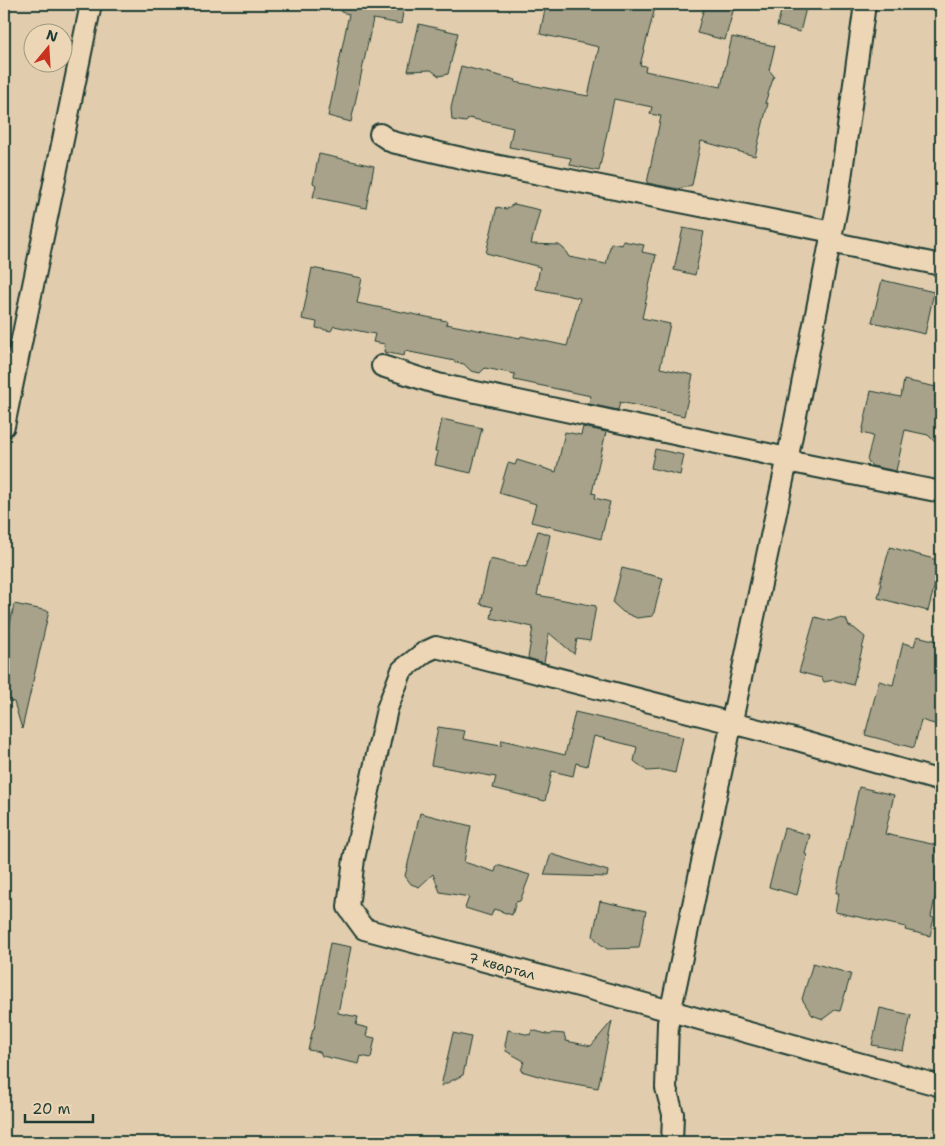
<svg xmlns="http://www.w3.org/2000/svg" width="945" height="1146" font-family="'Shantell Sans',sans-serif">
  <rect width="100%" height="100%" fill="#e1cdad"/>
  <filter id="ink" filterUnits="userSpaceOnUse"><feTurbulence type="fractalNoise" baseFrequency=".02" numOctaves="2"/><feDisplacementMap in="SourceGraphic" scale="10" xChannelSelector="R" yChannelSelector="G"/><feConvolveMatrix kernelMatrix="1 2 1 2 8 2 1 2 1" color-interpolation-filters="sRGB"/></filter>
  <g filter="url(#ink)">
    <g fill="#a8a28a" stroke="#1f3d34">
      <polygon points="342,4 391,4 404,7 401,24 373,19 351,122 328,116 349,14 341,12"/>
      <polygon points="546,4 656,4 640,65 646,66 645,71 721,87 732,37 775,46 769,70 774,76 765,103 768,103 755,156 701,141 692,185 678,189 647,183 661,116 650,114 652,107 614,99 599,171 570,165 571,158 509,147 513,128 469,118 466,122 452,120 451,108 461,66 516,80 515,82 588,96 599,47 540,34"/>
      <polygon points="705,4 735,4 725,40 697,33"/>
      <polygon points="783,4 807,4 800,32 777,26"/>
      <polygon points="419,24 458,33 448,74 439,76 431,70 408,71"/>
      <polygon points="319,154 374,166 366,208 313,197 316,185 313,183"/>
      <polygon points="514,204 540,210 531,244 559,245 564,249 569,257 606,264 611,243 622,245 623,241 644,245 642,252 656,255 642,318 670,324 660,368 693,375 684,416 620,402 618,410 589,404 591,396 514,380 515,374 485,368 480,373 471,371 464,364 455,362 455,361 405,351 404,356 384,352 385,344 373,342 375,334 334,326 331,331 316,328 317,322 302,319 312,268 362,278 357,303 447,321 446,324 520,338 521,336 567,346 580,298 536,289 540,267 486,253 497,207 506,209"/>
      <polygon points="683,228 704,232 695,275 674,270"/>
      <polygon points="882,280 934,292 925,334 872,322"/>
      <polygon points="904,380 941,388 941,448 928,435 905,430 896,471 872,466 867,460 873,436 862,433 871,391 901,397"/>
      <polygon points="442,419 482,428 471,473 435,465 438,452 435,451"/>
      <polygon points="583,427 606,432 592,493 596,494 595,498 610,502 601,539 531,522 536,504 499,493 508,463 515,465 517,460 556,472 565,432 581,435"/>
      <polygon points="655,449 684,455 680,475 651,468"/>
      <polygon points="538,531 550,535 537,595 596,606 590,641 577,639 574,654 549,633 544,663 528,658 533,627 491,618 493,607 480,604 490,559 526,567"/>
      <polygon points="890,547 941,561 928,611 878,598 881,586 880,582"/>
      <polygon points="622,568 663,578 653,616 637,618 623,612 613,603"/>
      <polygon points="14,604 49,611 22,729 14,702 4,700 4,655"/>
      <polygon points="815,617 830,621 838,618 846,619 849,626 854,628 865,637 853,685 834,680 824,682 822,678 799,672"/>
      <polygon points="917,636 941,642 941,726 921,720 914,748 865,735 879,681 893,685 903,643 914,646"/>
      <polygon points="575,712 683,737 675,773 662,770 647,771 634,761 637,747 594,736 587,766 576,763 573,776 552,771 545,801 493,788 496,777 431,765 438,727 465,731 463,739 501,746 502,740 565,755"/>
      <polygon points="859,787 894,795 885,834 941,846 941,869 931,917 934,918 930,936 905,930 906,927 835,912 839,893 836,893"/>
      <polygon points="420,813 471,826 464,862 495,872 497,865 530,875 520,901 516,902 512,915 494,909 491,916 465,908 469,897 440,892 433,874 419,887 411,884 405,876"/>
      <polygon points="784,828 810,835 805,854 807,855 797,895 769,887"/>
      <polygon points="551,854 608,871 607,877 544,875"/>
      <polygon points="600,901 646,911 639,948 607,949 599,943 593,936"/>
      <polygon points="330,943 351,947 338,1013 358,1017 356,1025 368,1028 366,1036 375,1038 371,1058 361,1056 359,1064 322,1056 320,1052 308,1050 313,1029 314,1029"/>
      <polygon points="813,963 851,974 840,1011 835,1010 823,1019 812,1015 802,999"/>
      <polygon points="880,1008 911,1015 903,1051 872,1045"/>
      <polygon points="612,1021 598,1088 552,1080 521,1071 524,1061 506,1051 505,1045 508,1030 530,1035 532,1030 550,1035 553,1033 564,1034 566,1041 591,1046"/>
      <polygon points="453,1033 471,1037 463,1075 441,1086"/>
    </g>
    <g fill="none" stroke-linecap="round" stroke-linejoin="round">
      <g stroke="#1f3d34" stroke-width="24">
        <g id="minor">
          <polyline points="380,134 392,142 479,162 832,232"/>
          <polyline points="830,242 941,265"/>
          <polyline points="382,366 438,384 787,458"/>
          <polyline points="4,426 91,4"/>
          <polyline points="787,461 941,492"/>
          <polyline points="941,781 790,738 436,647 425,652 402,670 387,709 354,859 348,907 364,929 620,997 941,1086"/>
          <polyline points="672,1142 673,1114 666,1088 668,1023 787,461 837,207 865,4"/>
        </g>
      </g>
      <use href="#minor" stroke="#edd6b5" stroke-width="20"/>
    </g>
  </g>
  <g text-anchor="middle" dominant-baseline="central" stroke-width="4" stroke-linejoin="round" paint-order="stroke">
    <g font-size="14" fill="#1f3d34" stroke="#edd6b5">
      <text transform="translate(502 966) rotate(15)">7 квартал</text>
    </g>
  </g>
  <rect width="945" height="1146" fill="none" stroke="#edd6b5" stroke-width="20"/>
  <rect x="10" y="10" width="925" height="1126" fill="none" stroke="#1f3d34" stroke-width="2" filter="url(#ink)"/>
  <g transform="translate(48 48) rotate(18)"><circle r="24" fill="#edd6b5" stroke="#9b9981"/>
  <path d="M0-4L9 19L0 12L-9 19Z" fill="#c8321e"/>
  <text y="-8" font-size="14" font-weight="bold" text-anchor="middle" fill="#1f3d34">N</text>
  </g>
  <path d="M25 1114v8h68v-8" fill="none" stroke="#1f3d34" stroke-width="2.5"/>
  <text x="32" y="1114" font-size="15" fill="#1f3d34" stroke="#edd6b5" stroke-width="4" paint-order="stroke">20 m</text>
</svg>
